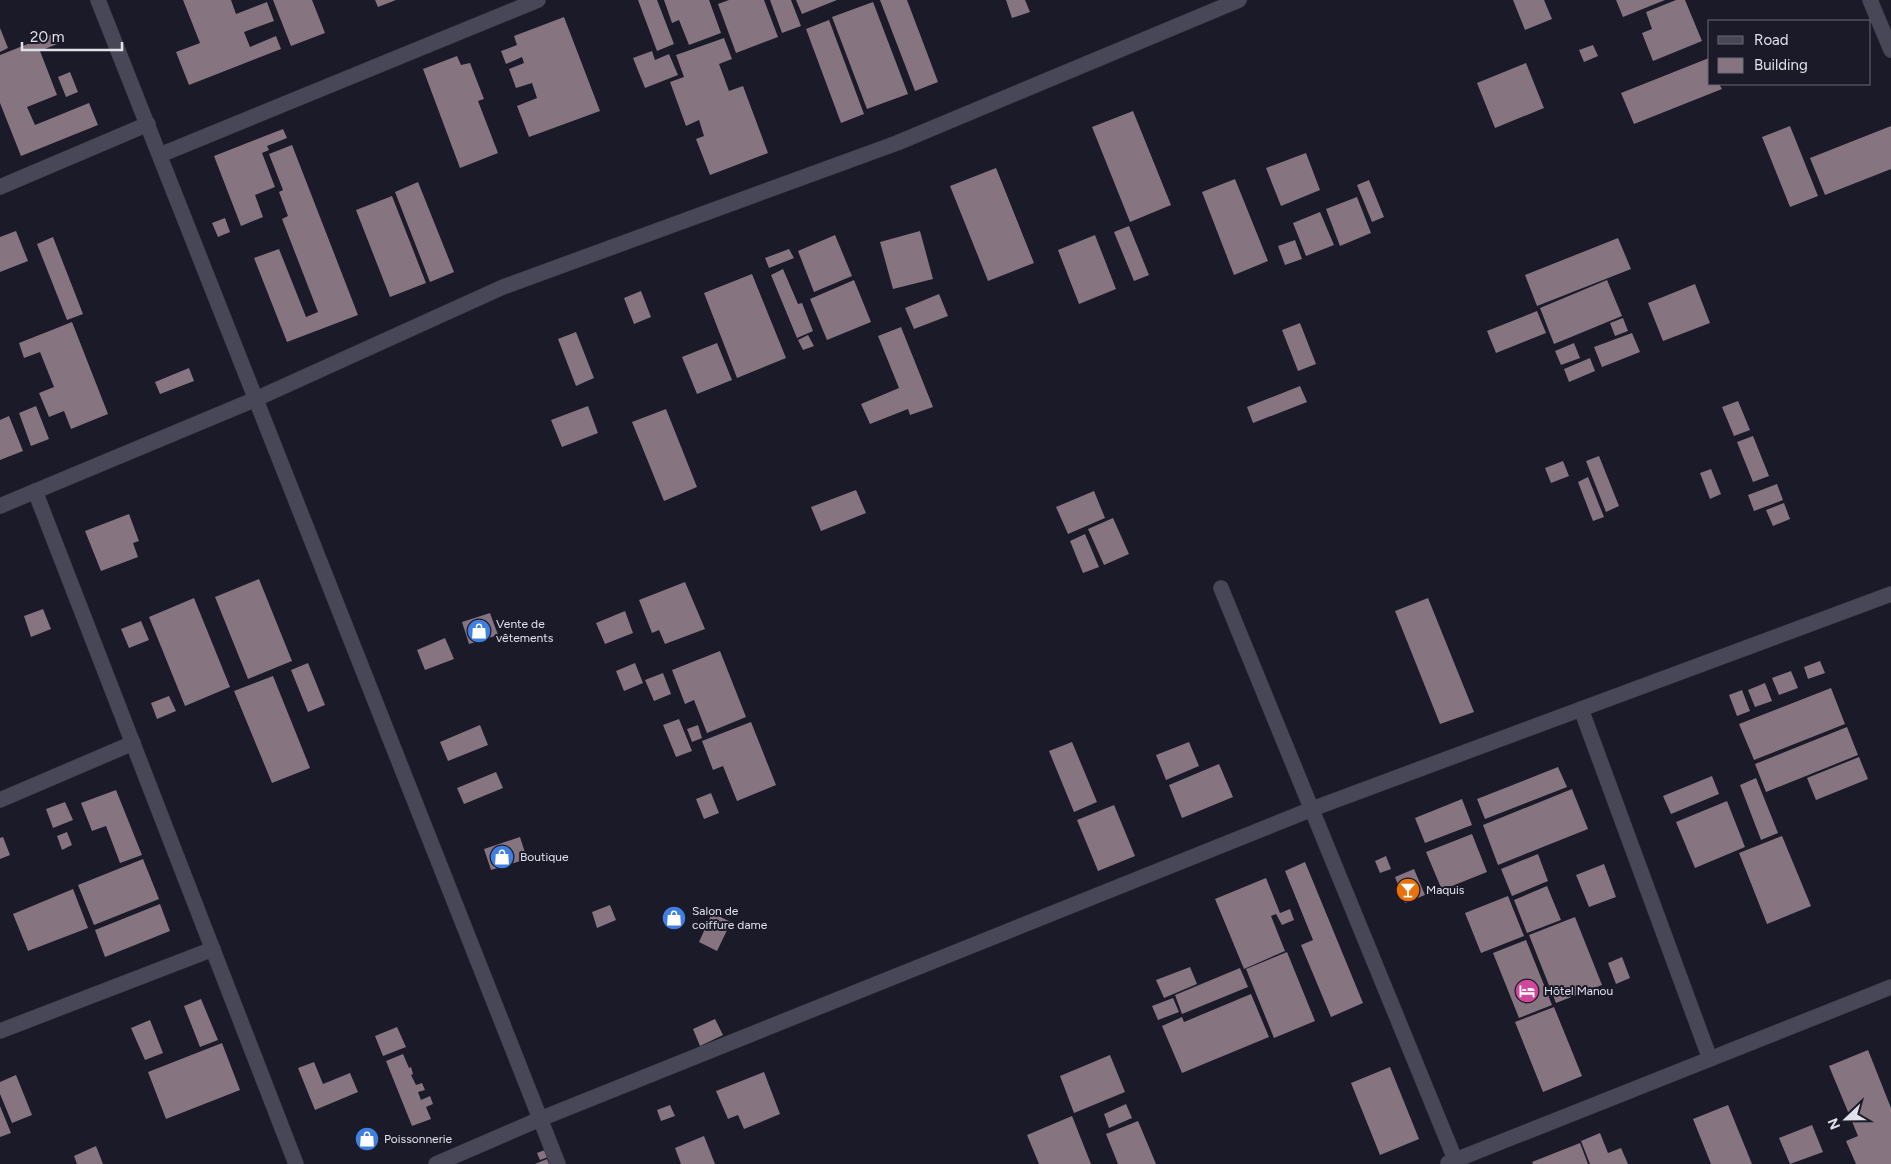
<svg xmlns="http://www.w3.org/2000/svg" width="1891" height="1164" font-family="Figtree,sans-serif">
  <rect width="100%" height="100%" fill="#1b1a29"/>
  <g fill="#867481">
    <polygon points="183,0 231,0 236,14 267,2 274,21 244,32 250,47 276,36 281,49 189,85 176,52 200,43"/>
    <polygon points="273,0 312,0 325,33 291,46"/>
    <polygon points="375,0 396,0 378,7"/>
    <polygon points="638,0 657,0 674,44 657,51"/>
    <polygon points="664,0 709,0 721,33 689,45 679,20 672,23"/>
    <polygon points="729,0 764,0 778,37 736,53 718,4"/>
    <polygon points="770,0 791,0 801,26 782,33"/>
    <polygon points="796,0 837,0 802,14"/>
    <polygon points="880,0 907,0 938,82 915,91"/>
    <polygon points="1006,0 1025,0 1030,12 1012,18"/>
    <polygon points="1513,0 1544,0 1552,19 1525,30"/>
    <polygon points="1616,0 1665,0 1623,17"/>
    <polygon points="1676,0 1685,0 1702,41 1653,61 1642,33 1652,29 1646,12"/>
    <polygon points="873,2 908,94 867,109 832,17"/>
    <polygon points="564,17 600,111 529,137 517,106 537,98 532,83 516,88 509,69 524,63 522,57 506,64 501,51 517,45 514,36"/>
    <polygon points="829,20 864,114 841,123 806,29"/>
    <polygon points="0,28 8,48 0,52"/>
    <polygon points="58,32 62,42 40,51 57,95 27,107 35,125 89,103 98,125 21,156 0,103 0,55"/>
    <polygon points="724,38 732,59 719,64 729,91 743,86 768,153 710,175 696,139 704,136 699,120 686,126 670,82 684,77 676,55"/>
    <polygon points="1593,45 1598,56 1584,62 1579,50"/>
    <polygon points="652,51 655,60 669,54 678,75 645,88 633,58"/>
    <polygon points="457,56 461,65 470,63 484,99 478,101 498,153 460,168 423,69"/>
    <polygon points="1709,58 1710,84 1719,84 1722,89 1634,124 1621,93"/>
    <polygon points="1526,63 1544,108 1495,128 1477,83"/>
    <polygon points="70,72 78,92 66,97 58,77"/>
    <polygon points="1133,111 1171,205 1130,222 1092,127"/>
    <polygon points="1790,126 1818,196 1790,207 1762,137"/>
    <polygon points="1891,126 1891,169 1825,195 1810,158"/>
    <polygon points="283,129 287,138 267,146 269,150 262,153 275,187 255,195 263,217 241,226 214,156"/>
    <polygon points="292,145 358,315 287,342 254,258 279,249 306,317 318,312 282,219 288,216 279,192 283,190 269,154"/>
    <polygon points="1306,153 1320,190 1281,206 1266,168"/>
    <polygon points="996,168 1034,263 988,281 950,186"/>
    <polygon points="1235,179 1268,261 1234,275 1202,192"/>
    <polygon points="1369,180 1384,217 1372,222 1357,185"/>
    <polygon points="418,182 454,272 430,282 395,192"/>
    <polygon points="392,196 426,283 390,297 356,210"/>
    <polygon points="1357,197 1371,233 1340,246 1326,209"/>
    <polygon points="1320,212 1334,245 1306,256 1293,223"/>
    <polygon points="225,218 230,232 218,237 212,223"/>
    <polygon points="1129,226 1149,275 1134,281 1114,232"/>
    <polygon points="16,231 28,261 0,272 0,237"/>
    <polygon points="920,231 933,279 893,289 880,242"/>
    <polygon points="835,235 852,276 814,292 798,251"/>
    <polygon points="1095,235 1116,289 1079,304 1058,250"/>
    <polygon points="53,237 83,314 67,320 37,244"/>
    <polygon points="1618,238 1631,269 1537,306 1525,275"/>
    <polygon points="1295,240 1302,259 1285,265 1278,246"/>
    <polygon points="789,249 794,258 769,268 765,258"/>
    <polygon points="783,269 798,304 802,303 813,331 797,338 771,275"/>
    <polygon points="752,274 786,358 737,378 704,293"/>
    <polygon points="854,280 871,322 827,340 810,299"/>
    <polygon points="1607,280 1622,316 1554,344 1540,308"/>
    <polygon points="1695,284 1710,323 1663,341 1648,303"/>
    <polygon points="641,291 651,317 634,324 624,298"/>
    <polygon points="939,294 948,316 914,329 905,308"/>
    <polygon points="1537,311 1546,333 1496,353 1487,331"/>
    <polygon points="1623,318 1628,331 1615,336 1610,323"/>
    <polygon points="72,322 108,414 71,429 64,411 49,417 39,393 54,387 40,352 24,358 19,343"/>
    <polygon points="1300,323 1316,364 1298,371 1282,330"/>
    <polygon points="901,327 933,407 910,415 908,409 870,424 861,404 899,388 878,336"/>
    <polygon points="576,332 594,378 576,386 558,339"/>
    <polygon points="1632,333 1640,352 1602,367 1594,347"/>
    <polygon points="808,335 814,346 803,350 798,340"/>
    <polygon points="717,343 732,380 697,394 682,357"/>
    <polygon points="1574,343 1580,358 1561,365 1555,351"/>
    <polygon points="1590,358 1595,371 1569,382 1564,369"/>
    <polygon points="189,368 194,381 160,394 155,382"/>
    <polygon points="1300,386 1307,402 1253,423 1247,407"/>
    <polygon points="1738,401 1750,430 1734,436 1722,407"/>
    <polygon points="36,406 49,439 31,446 19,413"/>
    <polygon points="588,406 598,433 562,447 551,420"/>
    <polygon points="666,409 697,487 664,501 632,422"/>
    <polygon points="9,416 23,451 0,460 0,420"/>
    <polygon points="1753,436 1769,476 1753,482 1737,442"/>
    <polygon points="1599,456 1619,506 1606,512 1586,461"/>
    <polygon points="1563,461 1569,476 1551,483 1545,468"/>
    <polygon points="1711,469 1721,494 1710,499 1700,473"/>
    <polygon points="1588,477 1604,517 1593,521 1578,482"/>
    <polygon points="1777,484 1783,500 1754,511 1748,495"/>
    <polygon points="856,490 866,513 821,531 811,507"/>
    <polygon points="1094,491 1105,518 1068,534 1056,507"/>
    <polygon points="1784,503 1790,519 1773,526 1766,510"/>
    <polygon points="129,514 139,541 133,543 138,557 101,571 85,531"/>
    <polygon points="1113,518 1129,554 1104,565 1088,529"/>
    <polygon points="1085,534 1099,567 1083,573 1070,541"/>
    <polygon points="259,579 292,661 248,679 215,597"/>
    <polygon points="685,582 705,629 665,644 659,630 652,633 639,600"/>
    <polygon points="194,598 230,687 185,706 149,617"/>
    <polygon points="1428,598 1474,712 1440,724 1395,611"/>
    <polygon points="43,609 51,629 31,637 24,616"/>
    <polygon points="625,611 633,633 605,644 596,623"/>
    <polygon points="490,613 498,635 469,644 462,622"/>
    <polygon points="141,621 149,640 129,648 121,629"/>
    <polygon points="445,638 454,659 425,670 417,650"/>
    <polygon points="720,651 746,717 707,733 694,700 685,704 672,670"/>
    <polygon points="1820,661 1825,673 1808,679 1804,667"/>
    <polygon points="308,663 325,705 308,712 291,670"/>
    <polygon points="635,663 643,683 624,691 616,671"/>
    <polygon points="1791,671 1798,688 1779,695 1772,678"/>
    <polygon points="663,673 671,694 654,701 645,680"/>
    <polygon points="273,676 310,768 272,783 234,691"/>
    <polygon points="1765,683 1772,701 1755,707 1748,690"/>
    <polygon points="1831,688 1845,724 1754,760 1739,724"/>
    <polygon points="1742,690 1750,711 1737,716 1729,695"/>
    <polygon points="169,696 176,711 157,719 151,703"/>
    <polygon points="679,719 692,751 676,757 663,725"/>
    <polygon points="751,722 776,785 737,801 723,766 713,770 702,741"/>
    <polygon points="480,725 488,745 448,761 440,742"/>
    <polygon points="698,725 702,738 692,742 687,729"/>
    <polygon points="1847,727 1858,755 1766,792 1755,764"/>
    <polygon points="1072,742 1097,802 1074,812 1049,751"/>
    <polygon points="1189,742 1199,766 1166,780 1156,755"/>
    <polygon points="1859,757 1868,779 1816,800 1807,778"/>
    <polygon points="1219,764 1233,797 1182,818 1169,785"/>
    <polygon points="1558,767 1567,787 1485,819 1477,799"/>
    <polygon points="496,772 503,788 464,804 457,788"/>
    <polygon points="1712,776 1719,794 1671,814 1663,796"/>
    <polygon points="1756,778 1778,833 1761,840 1740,785"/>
    <polygon points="1572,789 1588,829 1498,865 1483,825"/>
    <polygon points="116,790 142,855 120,863 106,826 92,831 81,803"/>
    <polygon points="711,793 719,813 704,819 696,799"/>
    <polygon points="1462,799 1472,825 1425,843 1415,818"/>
    <polygon points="1727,801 1745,847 1695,868 1676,822"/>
    <polygon points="65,802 73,820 53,828 46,809"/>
    <polygon points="1114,805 1135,856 1098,871 1077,820"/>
    <polygon points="67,832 72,845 62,850 57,836"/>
    <polygon points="1472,834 1487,872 1442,890 1426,852"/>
    <polygon points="1782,836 1811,906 1767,924 1739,853"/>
    <polygon points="3,837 10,855 0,859 0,838"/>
    <polygon points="520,837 527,859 491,870 484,849"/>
    <polygon points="1538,854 1548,881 1512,896 1501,869"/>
    <polygon points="1386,856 1391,869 1380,873 1375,861"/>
    <polygon points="143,859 159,899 94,925 78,885"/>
    <polygon points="1305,862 1363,1003 1331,1017 1301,945 1313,940 1285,871"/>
    <polygon points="1604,864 1616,897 1589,907 1576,875"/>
    <polygon points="1414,869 1425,895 1405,903 1395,877"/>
    <polygon points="1266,878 1280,913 1290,909 1294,920 1282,925 1276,914 1271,916 1285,951 1244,969 1215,899"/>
    <polygon points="1547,886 1561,920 1527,933 1514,900"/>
    <polygon points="73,889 88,928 28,951 13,914"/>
    <polygon points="1508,896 1524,936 1481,953 1465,913"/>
    <polygon points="160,904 170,931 105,957 95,930"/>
    <polygon points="610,905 616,920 597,928 592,912"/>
    <polygon points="712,913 731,922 717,951 699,942"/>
    <polygon points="1575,917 1602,985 1556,1003 1529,935"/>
    <polygon points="1526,940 1552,1005 1519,1018 1493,953"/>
    <polygon points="1287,952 1315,1021 1274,1038 1246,969"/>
    <polygon points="1622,957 1630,978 1616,984 1608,963"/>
    <polygon points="1190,967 1197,984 1164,998 1156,980"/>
    <polygon points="1240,968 1248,987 1182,1014 1175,995"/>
    <polygon points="1251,994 1269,1037 1182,1073 1162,1026 1182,1017 1184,1022"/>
    <polygon points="1173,998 1179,1012 1158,1020 1152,1006"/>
    <polygon points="201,999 218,1040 200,1047 184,1006"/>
    <polygon points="1554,1007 1582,1076 1543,1092 1515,1022"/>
    <polygon points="715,1019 723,1035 700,1046 693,1029"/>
    <polygon points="150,1020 163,1053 145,1060 131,1028"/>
    <polygon points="397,1027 406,1047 383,1056 375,1036"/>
    <polygon points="222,1043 240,1090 166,1119 148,1072"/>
    <polygon points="1868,1050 1891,1108 1891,1164 1856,1164 1846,1141 1858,1136 1829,1066"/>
    <polygon points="403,1054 409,1068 411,1067 413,1074 411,1075 416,1085 422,1083 425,1090 418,1092 421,1100 430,1096 433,1104 426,1107 431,1119 412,1126 386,1061"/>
    <polygon points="1110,1055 1125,1092 1074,1113 1060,1076"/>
    <polygon points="314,1062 323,1084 350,1073 358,1092 315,1110 298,1068"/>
    <polygon points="1390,1067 1419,1139 1380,1155 1351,1083"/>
    <polygon points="764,1072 780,1114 744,1129 738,1115 728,1119 716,1091"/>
    <polygon points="16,1075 32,1115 12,1123 0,1094 0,1082"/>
    <polygon points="1126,1104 1132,1118 1109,1128 1104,1114"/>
    <polygon points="670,1105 675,1116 661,1121 657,1110"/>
    <polygon points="1728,1105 1752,1164 1711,1164 1693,1119"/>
    <polygon points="0,1106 11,1133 0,1137"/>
    <polygon points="1072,1116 1091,1164 1039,1164 1027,1135"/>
    <polygon points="1138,1121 1156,1164 1118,1164 1106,1134"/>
    <polygon points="1812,1125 1823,1152 1790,1164 1779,1138"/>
    <polygon points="1600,1133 1608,1153 1621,1148 1628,1164 1590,1164 1581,1141"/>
    <polygon points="704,1136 715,1164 681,1164 675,1148"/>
    <polygon points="1580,1143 1588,1164 1533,1164 1532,1162"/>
    <polygon points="96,1146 103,1164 77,1164 74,1156"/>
    <polygon points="545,1150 548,1157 540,1160 537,1153"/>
    <polygon points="547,1159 549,1164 535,1164"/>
  </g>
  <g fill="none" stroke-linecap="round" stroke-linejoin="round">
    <g stroke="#363541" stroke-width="16">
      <g id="minor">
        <polyline points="98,0 558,1164"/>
        <polyline points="1870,0 1891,50"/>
        <polyline points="160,155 538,0"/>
        <polyline points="0,187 148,124"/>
        <polyline points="35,491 296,1164"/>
        <polyline points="0,506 256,399 503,287 897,143 1239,0"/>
        <polyline points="1221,588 1457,1164"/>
        <polyline points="1581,709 1710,1059"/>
        <polyline points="0,800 133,743"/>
        <polyline points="0,1031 213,949"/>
        <polyline points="1448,1163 1891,987"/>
        <polyline points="436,1164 540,1119 1312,809 1891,594"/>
      </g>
    </g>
    <use href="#minor" stroke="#484758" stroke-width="15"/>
  </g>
  <defs>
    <g id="shop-disc" transform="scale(1.25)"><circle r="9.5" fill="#3f7fe0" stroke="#1b1a29"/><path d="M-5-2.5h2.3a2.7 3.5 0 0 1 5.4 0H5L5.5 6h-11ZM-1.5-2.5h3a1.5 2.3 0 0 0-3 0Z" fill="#fff"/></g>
    <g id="bar-disc" transform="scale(1.25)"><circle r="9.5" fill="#e8710a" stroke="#1b1a29"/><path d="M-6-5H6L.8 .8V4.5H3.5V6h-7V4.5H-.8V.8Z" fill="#fff"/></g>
    <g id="hotel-disc" transform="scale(1.25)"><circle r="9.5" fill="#d1479c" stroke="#1b1a29"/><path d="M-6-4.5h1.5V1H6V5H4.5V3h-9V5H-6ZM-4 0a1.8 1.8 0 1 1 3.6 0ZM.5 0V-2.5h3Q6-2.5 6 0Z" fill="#fff"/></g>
  </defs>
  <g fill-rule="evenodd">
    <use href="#shop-disc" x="479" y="631"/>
    <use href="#shop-disc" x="502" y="857"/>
    <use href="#bar-disc" x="1408" y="890"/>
    <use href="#shop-disc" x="674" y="918"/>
    <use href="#hotel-disc" x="1527" y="991"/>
    <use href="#shop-disc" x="367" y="1139"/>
  </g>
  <g text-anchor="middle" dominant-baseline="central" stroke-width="4" stroke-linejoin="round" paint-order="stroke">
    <g font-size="12" fill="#e1e1eb" stroke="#1b1a29" text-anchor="start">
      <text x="496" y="624">Vente de<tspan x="496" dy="14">vêtements</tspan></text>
      <text x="520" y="857">Boutique</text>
      <text x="1426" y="890">Maquis</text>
      <text x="692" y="911">Salon de<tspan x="692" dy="14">coiffure dame</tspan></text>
      <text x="1544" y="991">Hôtel Manou</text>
      <text x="384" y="1139">Poissonnerie</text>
    </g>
  </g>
  <rect x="1708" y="20" width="162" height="65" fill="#1b1a29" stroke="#6a6a77"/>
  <rect x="1718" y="36" width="25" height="8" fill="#484758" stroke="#6a6a77"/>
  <text x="1754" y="45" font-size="15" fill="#e1e1eb">Road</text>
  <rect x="1718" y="58" width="25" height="15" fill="#867481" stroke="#6a6a77"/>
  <text x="1754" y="70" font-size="15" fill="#e1e1eb">Building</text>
  <g transform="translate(1846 1119) rotate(248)" stroke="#1b1a29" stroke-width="4" paint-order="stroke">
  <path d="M0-4L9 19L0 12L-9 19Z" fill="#e1e1eb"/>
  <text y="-8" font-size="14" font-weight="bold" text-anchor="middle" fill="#e1e1eb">N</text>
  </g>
  <path d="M22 42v8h100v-8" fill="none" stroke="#e1e1eb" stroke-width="2.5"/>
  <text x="30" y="42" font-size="15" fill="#e1e1eb" stroke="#1b1a29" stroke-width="4" paint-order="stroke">20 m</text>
</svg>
